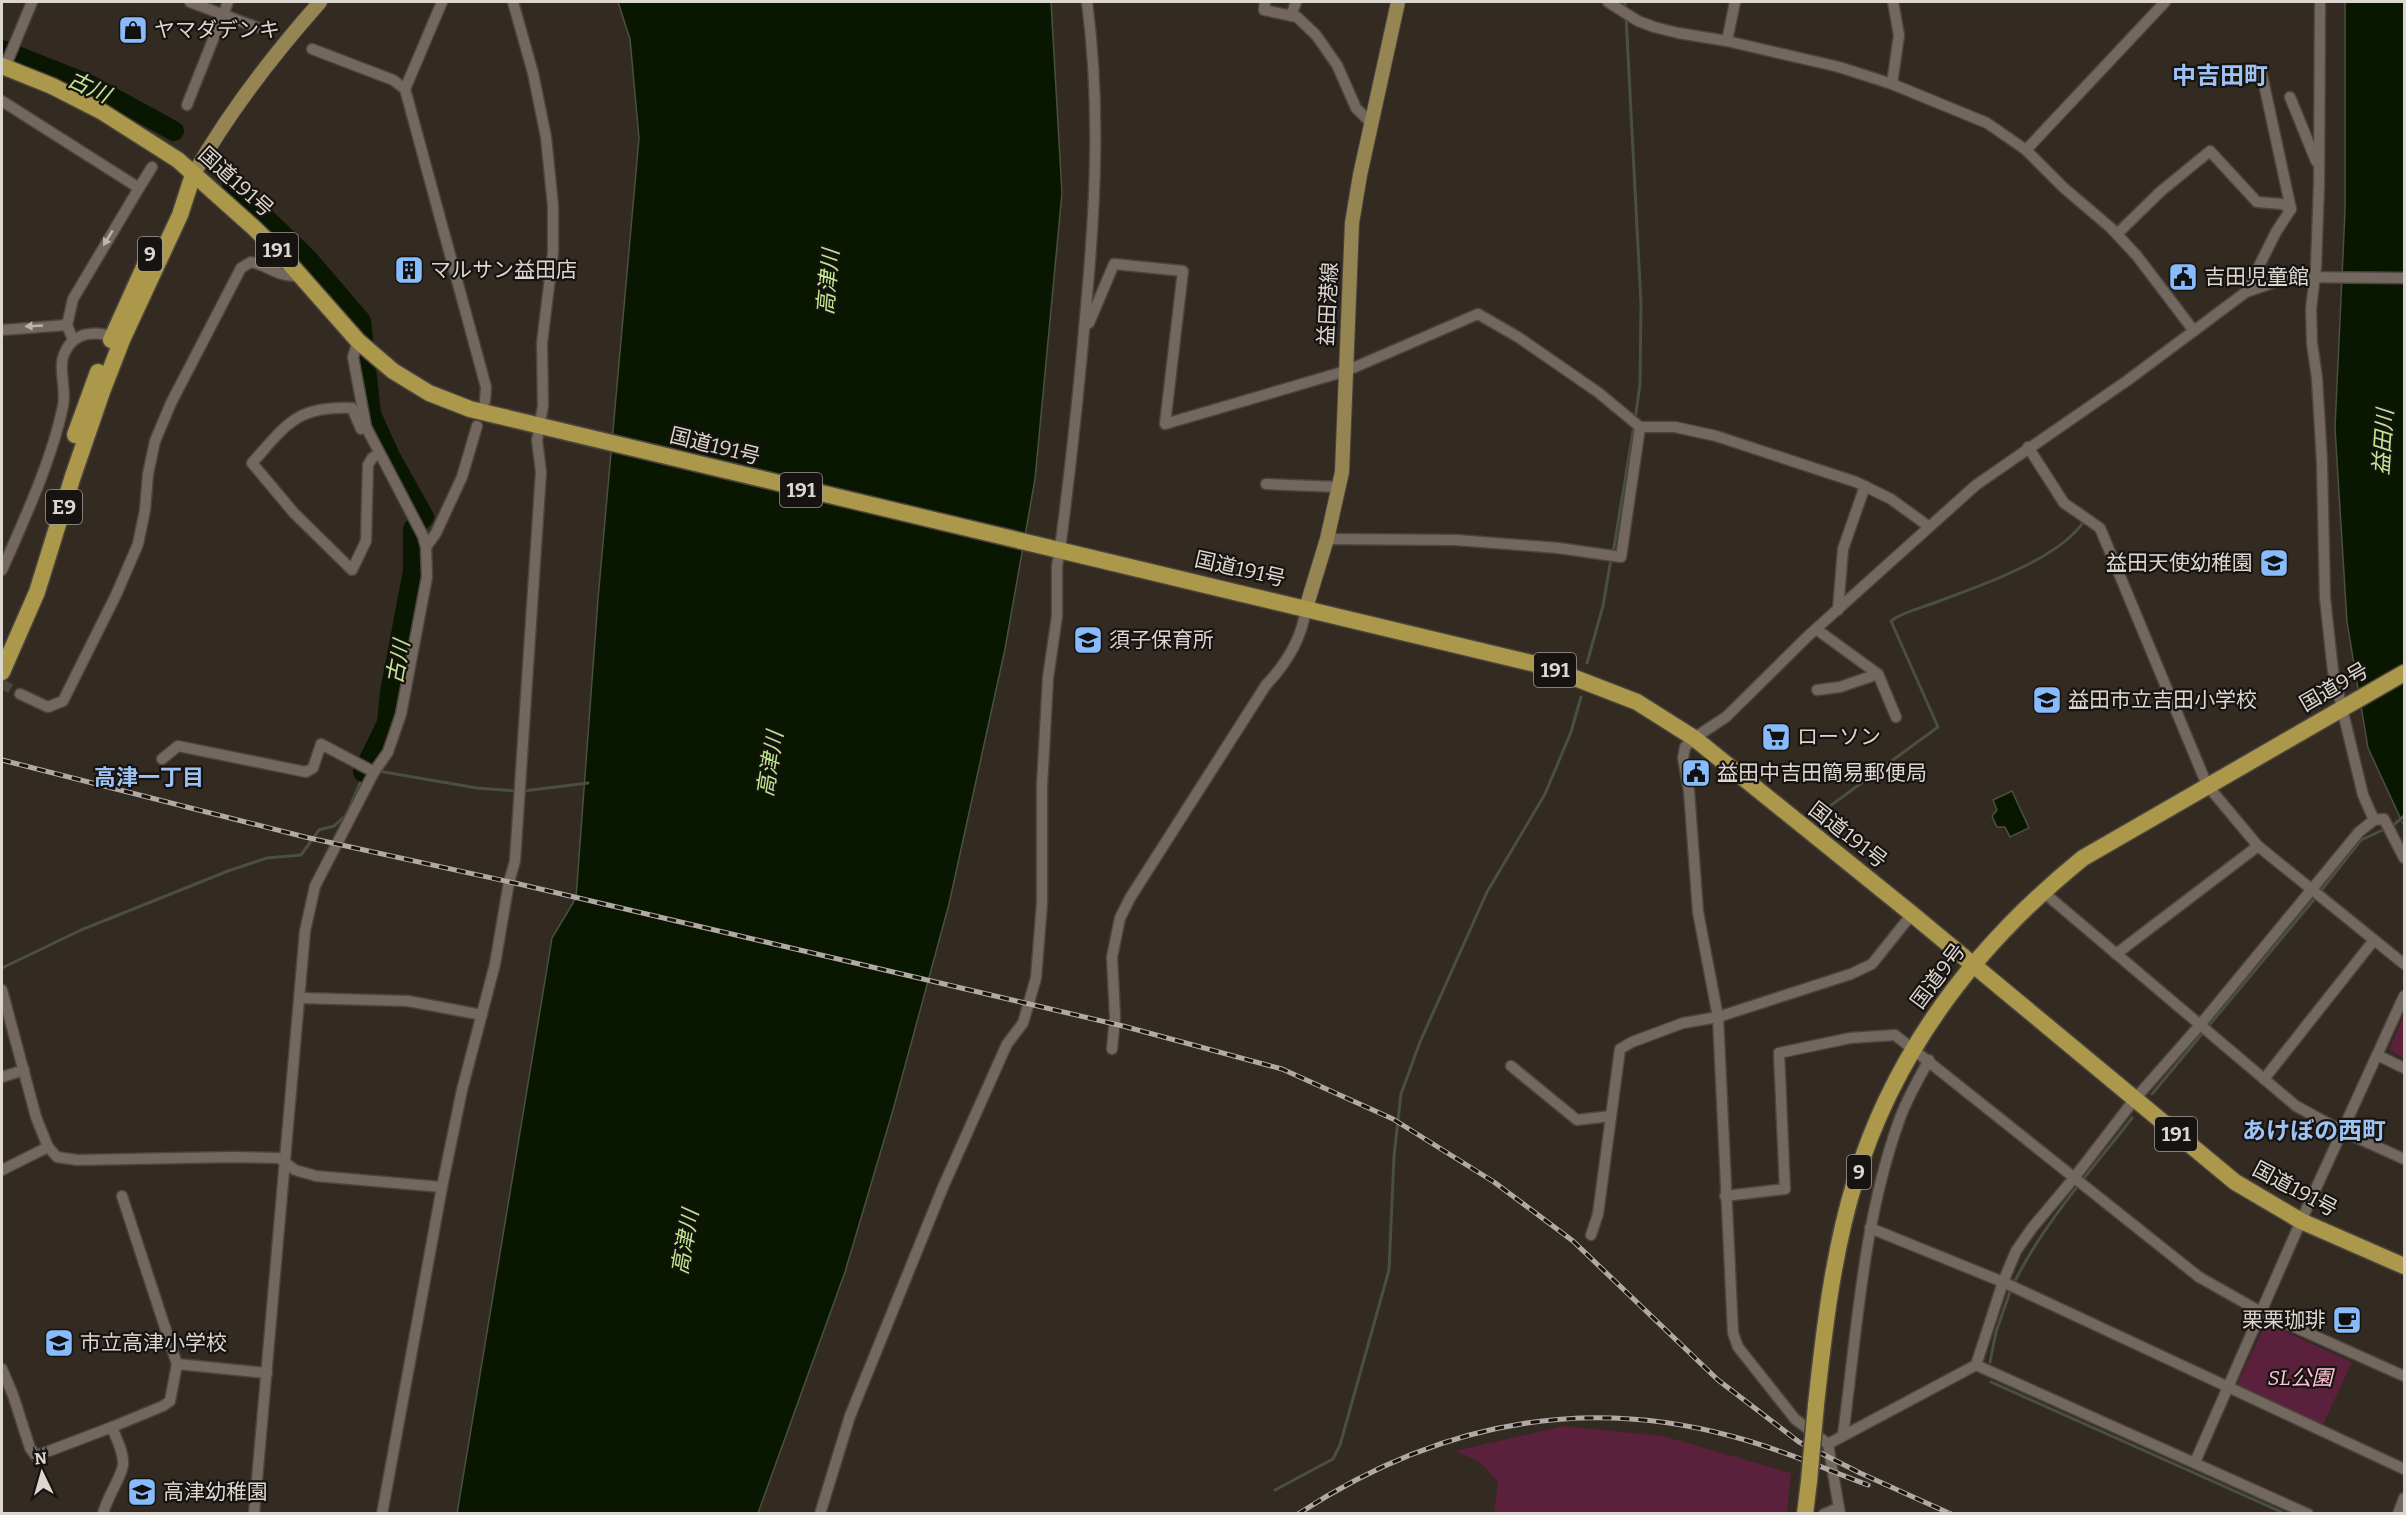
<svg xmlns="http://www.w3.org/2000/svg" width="2406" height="1515" font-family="Bitter,'Noto Sans JP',serif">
  <rect width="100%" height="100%" fill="#332a22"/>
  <g fill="#5b203b">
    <polygon points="2404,1015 2404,1058 2389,1050"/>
    <polygon points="2266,1323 2352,1362 2322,1427 2235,1388"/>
    <polygon points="1564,1426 1663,1436 1791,1473 1787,1513 1494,1513 1498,1482 1480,1462 1455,1451"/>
  </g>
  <g fill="#0a1700" stroke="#49503f" stroke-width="1.5">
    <polygon points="618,2 1051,2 1062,193 1035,479 1005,649 949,904 893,1110 845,1272 758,1513 457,1514 552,938 576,898 598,599 639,138 630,39"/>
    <polygon points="2345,2 2404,2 2404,826 2368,748 2347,622 2335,428 2345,211"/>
    <polygon points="2012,791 2029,828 2010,837 2005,827 1997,827 1992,816 1997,810 1993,800"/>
  </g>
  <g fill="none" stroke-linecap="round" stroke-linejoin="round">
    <g stroke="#49503f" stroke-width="3">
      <polyline points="1625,2 1625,10"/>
      <polyline points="1626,16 1641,304 1640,384 1635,420"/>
      <polyline points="1613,553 1634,426"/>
      <polyline points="1587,663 1603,606 1611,559"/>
      <polyline points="378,771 477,788 516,791"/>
      <polyline points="523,791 588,783"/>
      <path d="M1815,817l123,-90 -47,-106c11,-9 30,-13 43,-18 42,-16 125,-43 150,-82"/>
      <polyline points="2391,827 2404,816"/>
      <polyline points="2320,892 2361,840 2385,829"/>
      <polyline points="2,968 81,930 228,871 267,858 301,855 319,830 334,826 346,815 365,772"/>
      <polyline points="2152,1094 2316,897"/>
      <path d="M2014,1283c30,-61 77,-112 118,-165"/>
      <polyline points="1990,1362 1996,1332 2011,1289"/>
      <polyline points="1991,1382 2286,1514"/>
      <polyline points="1275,1490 1333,1459 1340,1445 1389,1270 1394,1156 1401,1094 1420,1042 1487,892 1545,794 1571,732 1581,697"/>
    </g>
    <g stroke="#0a1700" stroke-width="20">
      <polyline points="2,50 88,84 174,131"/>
      <polyline points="232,186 307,258 361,321 371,414 390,456 424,517 413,529 413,571 390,692 387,723 363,772"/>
    </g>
    <polyline stroke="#4c443c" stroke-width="10" stroke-dasharray="10 5" stroke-linecap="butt" points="2,684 20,694"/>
    <g stroke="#4c453e" stroke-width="13">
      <g id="minor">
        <polyline points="190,2 256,27"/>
        <polyline points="1265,2 1264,10 1297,17 1316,35 1337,65 1356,108 1371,123"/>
        <polyline points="1608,2 1638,21 1654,27 1678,33 1727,41 1839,67 1892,84 1987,123 2026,150 2064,188 2111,228 2137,256 2194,331"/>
        <polyline points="2320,2 2319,185 2316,267 2311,309 2312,343 2317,378 2322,462 2325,598 2333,671 2363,795 2374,820"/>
        <polyline points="1291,16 1296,2"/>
        <polyline points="1727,41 1735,2"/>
        <polyline points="312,49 393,80 405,89 486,387 485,401"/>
        <polyline points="5,67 32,2"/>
        <polyline points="1892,84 1899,35 1893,2"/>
        <polyline points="405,89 442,2"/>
        <polyline points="2290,97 2316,161"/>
        <polyline points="2,101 139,188 152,167"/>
        <polyline points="187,105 228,2"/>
        <polyline points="2026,150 2165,2"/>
        <polyline points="2117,234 2160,192 2210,151 2257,202 2282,204 2291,209"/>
        <polyline points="2246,292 2276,232 2291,209 2262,75"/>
        <polyline points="1089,323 1114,264 1183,271 1165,424 1346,371 1478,314 1518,337 1599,393 1640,427 1675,427 1716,436 1856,482 1891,499 1928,526"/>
        <polyline points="2,330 67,325"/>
        <polyline points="73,340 67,325 73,299 139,188"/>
        <path d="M366,427l-5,2 -9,-21c-56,-2 -65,16 -100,55l42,50 58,57 14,-29 2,-76 4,-7 7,-4"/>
        <polyline points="2028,447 2064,503 2100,528 2207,785 2258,846 2404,964"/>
        <polyline points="1266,484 1339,487"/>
        <polyline points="1327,539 1456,540 1558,548 1621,557 1640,427"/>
        <polyline points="426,547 436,533 462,477 477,426"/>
        <path d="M2,570c22,-50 50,-110 61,-164 4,-17 -6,-39 2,-54 10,-22 33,-21 52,-14"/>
        <polyline points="1838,610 1843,549 1865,486"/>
        <polyline points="1816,629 1878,674 1896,717"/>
        <polyline points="1817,690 1840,687 1878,674"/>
        <path d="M20,694l28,13 15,-6 53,-106 22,-51 7,-34 3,-36 7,-33 16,-38 70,-135 10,-6c21,5 23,14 48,14"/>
        <polyline points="162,759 178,746 306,772 313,768 321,744 374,772"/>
        <polyline points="2042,891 2296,1106 2342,1131 2404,1159"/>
        <polyline points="2116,954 2258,846"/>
        <polyline points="2,990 36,1117 48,1147 57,1157 77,1160 234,1157 279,1158 295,1170 316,1176 442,1187"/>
        <polyline points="301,998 408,1001 482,1015"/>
        <path d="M1112,1049l3,-32 -3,-60 8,-39 10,-20 136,-213c21,-22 36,-46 40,-77"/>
        <polyline points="2377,1055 2404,1068"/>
        <polyline points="1511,1066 1577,1120 1611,1116"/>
        <polyline points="2,1077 24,1070"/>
        <polyline points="2264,1079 2374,940"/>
        <polyline points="2,1170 48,1147"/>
        <polyline points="1725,1196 1785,1189 1779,1053 1850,1038 1895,1035 2199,1277 2261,1312 2404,1376"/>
        <polyline points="1870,1228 2003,1282 2404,1469"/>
        <polyline points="1591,1235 1598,1214 1620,1049 1632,1042 1683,1023 1718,1017 1851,974 1872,964 1912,914"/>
        <polyline points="177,1364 267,1373"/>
        <polyline points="1976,1365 2308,1514"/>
        <polyline points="2,1369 13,1395 30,1448 36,1456 112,1427"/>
        <path d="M1843,1435c14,-105 20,-214 56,-314 7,-21 19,-41 30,-61"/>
        <polyline points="1828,1444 1795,1419 1738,1347 1733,1333 1718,1017 1698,912 1689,791 1683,758 1685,747 1694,738 1726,717 1808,636 1976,485 2128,380 2246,292 2290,277 2404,278"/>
        <polyline points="2195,1462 2301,1221 2404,996"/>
        <path d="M103,1514c3,-16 20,-39 20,-50 1,-11 -7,-26 -11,-37l51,-21 7,-5 7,-37 -55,-168"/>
        <polyline points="254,1514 305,931 315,886 374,772 388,752 401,714 427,577 426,547 423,536 366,427 353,357 358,341"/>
        <polyline points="382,1514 442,1187 462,1090 495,964 509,882 515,861 541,472 537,440 543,406 542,343 553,253 553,206 546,137 533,73 513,2"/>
        <path d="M820,1514l30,-98 93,-229 64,-143 16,-21 13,-45 6,-75v-117l6,-108 9,-62v-50l3,-17c11,-84 20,-168 27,-253 9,-99 13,-195 0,-294"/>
        <polyline points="1824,1514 1838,1508"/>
        <polyline points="1840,1514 1828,1444 1976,1365 2003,1282 2016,1251 2032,1228 2074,1178 2134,1100 2200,1025 2359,832 2374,820 2384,819 2404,858"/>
        <polyline points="2398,1514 2404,1498"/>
      </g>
    </g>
    <g stroke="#4c453e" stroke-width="16">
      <g id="major">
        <path d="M193,175c36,-63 79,-119 127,-173"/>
        <polyline points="1306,608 1327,539 1342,472 1352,223 1360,175 1398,2"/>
      </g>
    </g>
    <g stroke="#4c453e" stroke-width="19">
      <g id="highway">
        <polyline points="2,66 52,86 101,111 178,160 253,227 283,256 358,341 393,371 429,393 470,409 495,415 1544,666 1637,702 1694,738 1912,914 2235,1182 2301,1221 2404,1266"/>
        <polyline points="111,340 145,265"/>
        <polyline points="75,435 98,372"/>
        <polyline points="2,672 37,592 73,476 103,389 122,340 180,215 193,175"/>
        <path d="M1816,1405c8,-75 17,-152 39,-224 40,-131 123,-238 228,-323l321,-185"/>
        <polyline points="1805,1514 1809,1481"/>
      </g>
    </g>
    <use href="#minor" stroke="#73685f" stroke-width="10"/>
    <use href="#major" stroke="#958552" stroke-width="14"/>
    <use href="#highway" stroke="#ac984a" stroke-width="16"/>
    <g stroke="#b1aaa4" stroke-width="5">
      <g id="rail">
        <polyline points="2,760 305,837 519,884 1123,1026 1282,1069 1393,1119 1494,1182 1573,1241 1718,1380 1799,1442 1860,1473 1951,1514"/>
        <path d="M1298,1514c133,-87 278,-120 433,-78 46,12 92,32 137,49"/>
      </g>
    </g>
    <use href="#rail" stroke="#171310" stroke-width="3" stroke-dasharray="9" stroke-linecap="butt"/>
    <g stroke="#4c453e" stroke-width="19" stroke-linecap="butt">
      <polyline id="highway-bridge" points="1809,1481 1816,1405"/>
    </g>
    <use href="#highway-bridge" stroke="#ac984a" stroke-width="16"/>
  </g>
  <defs><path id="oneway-solid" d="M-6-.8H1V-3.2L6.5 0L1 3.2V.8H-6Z" transform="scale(1.5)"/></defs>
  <g fill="#bcb5af">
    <use href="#oneway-solid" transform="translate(108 238) rotate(121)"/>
    <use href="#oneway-solid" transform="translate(34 326) rotate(177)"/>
  </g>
  <defs>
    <g id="shop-square" transform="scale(1.5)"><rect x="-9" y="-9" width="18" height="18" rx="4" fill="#87bbfb" stroke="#171310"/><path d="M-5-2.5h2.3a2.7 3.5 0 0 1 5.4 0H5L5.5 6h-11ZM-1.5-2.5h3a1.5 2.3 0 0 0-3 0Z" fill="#111"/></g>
    <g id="building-square" transform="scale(1.5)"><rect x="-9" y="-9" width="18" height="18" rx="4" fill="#87bbfb" stroke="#171310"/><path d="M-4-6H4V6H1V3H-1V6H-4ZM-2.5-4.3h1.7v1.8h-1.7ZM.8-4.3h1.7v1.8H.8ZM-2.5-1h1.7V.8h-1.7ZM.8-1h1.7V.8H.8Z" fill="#111"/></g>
    <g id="civic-square" transform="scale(1.5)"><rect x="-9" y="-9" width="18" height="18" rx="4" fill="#87bbfb" stroke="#171310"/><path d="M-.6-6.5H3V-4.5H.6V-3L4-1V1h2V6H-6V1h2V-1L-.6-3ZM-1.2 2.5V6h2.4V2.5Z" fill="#111"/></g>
    <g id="school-square" transform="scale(1.5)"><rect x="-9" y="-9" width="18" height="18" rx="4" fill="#87bbfb" stroke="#171310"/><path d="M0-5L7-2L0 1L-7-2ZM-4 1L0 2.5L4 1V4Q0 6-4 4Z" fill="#111"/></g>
    <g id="supermarket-square" transform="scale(1.5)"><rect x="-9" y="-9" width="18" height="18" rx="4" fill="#87bbfb" stroke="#171310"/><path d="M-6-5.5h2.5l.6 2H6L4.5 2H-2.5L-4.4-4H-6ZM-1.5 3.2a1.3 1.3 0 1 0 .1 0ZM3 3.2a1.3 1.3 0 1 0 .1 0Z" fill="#111"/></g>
    <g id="cafe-square" transform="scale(1.5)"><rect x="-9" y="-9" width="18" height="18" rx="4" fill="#87bbfb" stroke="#171310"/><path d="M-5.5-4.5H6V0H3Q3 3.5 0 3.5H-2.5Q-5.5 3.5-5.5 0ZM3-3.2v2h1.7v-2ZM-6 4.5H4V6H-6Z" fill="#111"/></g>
  </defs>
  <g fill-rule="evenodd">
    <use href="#shop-square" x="133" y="30"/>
    <use href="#building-square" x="409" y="270"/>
    <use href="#civic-square" x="2183" y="277"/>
    <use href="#school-square" x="2274" y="563"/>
    <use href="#school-square" x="1088" y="640"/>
    <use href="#school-square" x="2047" y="700"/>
    <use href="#supermarket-square" x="1776" y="737"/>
    <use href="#civic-square" x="1696" y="773"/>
    <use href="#cafe-square" x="2347" y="1320"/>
    <use href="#school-square" x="59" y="1343"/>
    <use href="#school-square" x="142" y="1492"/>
  </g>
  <g text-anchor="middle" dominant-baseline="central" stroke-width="4.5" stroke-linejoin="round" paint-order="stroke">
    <g fill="#171310" stroke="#a19c97" stroke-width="1.5">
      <rect x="256" y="233" width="42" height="34" rx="4.5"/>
      <rect x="138" y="237" width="24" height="34" rx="4.5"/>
      <rect x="780" y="473" width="42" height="34" rx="4.5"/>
      <rect x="46" y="490" width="36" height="34" rx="4.5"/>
      <rect x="1534" y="653" width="42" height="34" rx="4.5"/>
      <rect x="2155" y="1117" width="42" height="34" rx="4.5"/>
      <rect x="1847" y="1155" width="24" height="34" rx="4.5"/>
    </g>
    <g font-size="20" font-weight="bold" fill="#dcd6d1">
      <text x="277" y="250">191</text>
      <text x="150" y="254">9</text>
      <text x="801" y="490">191</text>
      <text x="64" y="507">E9</text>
      <text x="1555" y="670">191</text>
      <text x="2176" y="1134">191</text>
      <text x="1859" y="1172">9</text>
    </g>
    <g font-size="21" fill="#dcd6d1" stroke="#171310" text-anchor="start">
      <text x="154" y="30">ヤマダデンキ</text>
      <text x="430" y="270">マルサン益田店</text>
      <text x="2204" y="277">吉田児童館</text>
      <text x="2253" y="563" text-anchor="end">益田天使幼稚園</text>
      <text x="1109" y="640">須子保育所</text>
      <text x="2068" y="700">益田市立吉田小学校</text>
      <text x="1797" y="737">ローソン</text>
      <text x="1717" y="773">益田中吉田簡易郵便局</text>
      <text x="2326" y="1320" text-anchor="end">栗栗珈琲</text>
      <text x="80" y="1343">市立高津小学校</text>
      <text x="163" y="1492">高津幼稚園</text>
    </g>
    <g font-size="21" fill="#dcd6d1" stroke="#171310">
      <text transform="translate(236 182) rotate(42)">国道191号</text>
      <text transform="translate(1328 304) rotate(-87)">益田港線</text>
      <text transform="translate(715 446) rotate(14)">国道191号</text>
      <text transform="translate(1240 569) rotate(13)">国道191号</text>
      <text transform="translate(2334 687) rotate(-30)">国道9号</text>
      <text transform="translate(1848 835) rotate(38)">国道191号</text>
      <text transform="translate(1938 976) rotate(-53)">国道9号</text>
      <text transform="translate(2295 1189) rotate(28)">国道191号</text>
    </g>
    <g font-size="21" font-style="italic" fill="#ffc3d9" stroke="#171310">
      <text x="2300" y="1378">SL公園</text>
    </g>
    <g font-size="22" font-style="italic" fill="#bfe88f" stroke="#171310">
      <text transform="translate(89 87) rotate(25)">古川</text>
      <text transform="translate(828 282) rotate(-85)">高津川</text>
      <text transform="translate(2383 442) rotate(-86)">益田川</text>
      <text transform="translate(398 662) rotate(-80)">古川</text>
      <text transform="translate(770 764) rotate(-81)">高津川</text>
      <text transform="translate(685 1242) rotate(-80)">高津川</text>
    </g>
    <g font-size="22" font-weight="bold" fill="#9dc3f4" stroke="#171310">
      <text x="149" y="777">高津一丁目</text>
    </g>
    <g font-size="24" font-weight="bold" fill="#9dc3f4" stroke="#171310">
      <text x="2220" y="76">中吉田町</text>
      <text x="2314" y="1131">あけぼの西町</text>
    </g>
  </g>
  <rect width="2406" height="1515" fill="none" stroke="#dcd6d1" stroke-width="6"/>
  <g transform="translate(42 1473) rotate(355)" stroke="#171310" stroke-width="4.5" paint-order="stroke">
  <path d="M0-4.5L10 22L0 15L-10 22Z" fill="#dcd6d1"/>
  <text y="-9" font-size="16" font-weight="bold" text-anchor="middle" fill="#dcd6d1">N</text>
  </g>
</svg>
